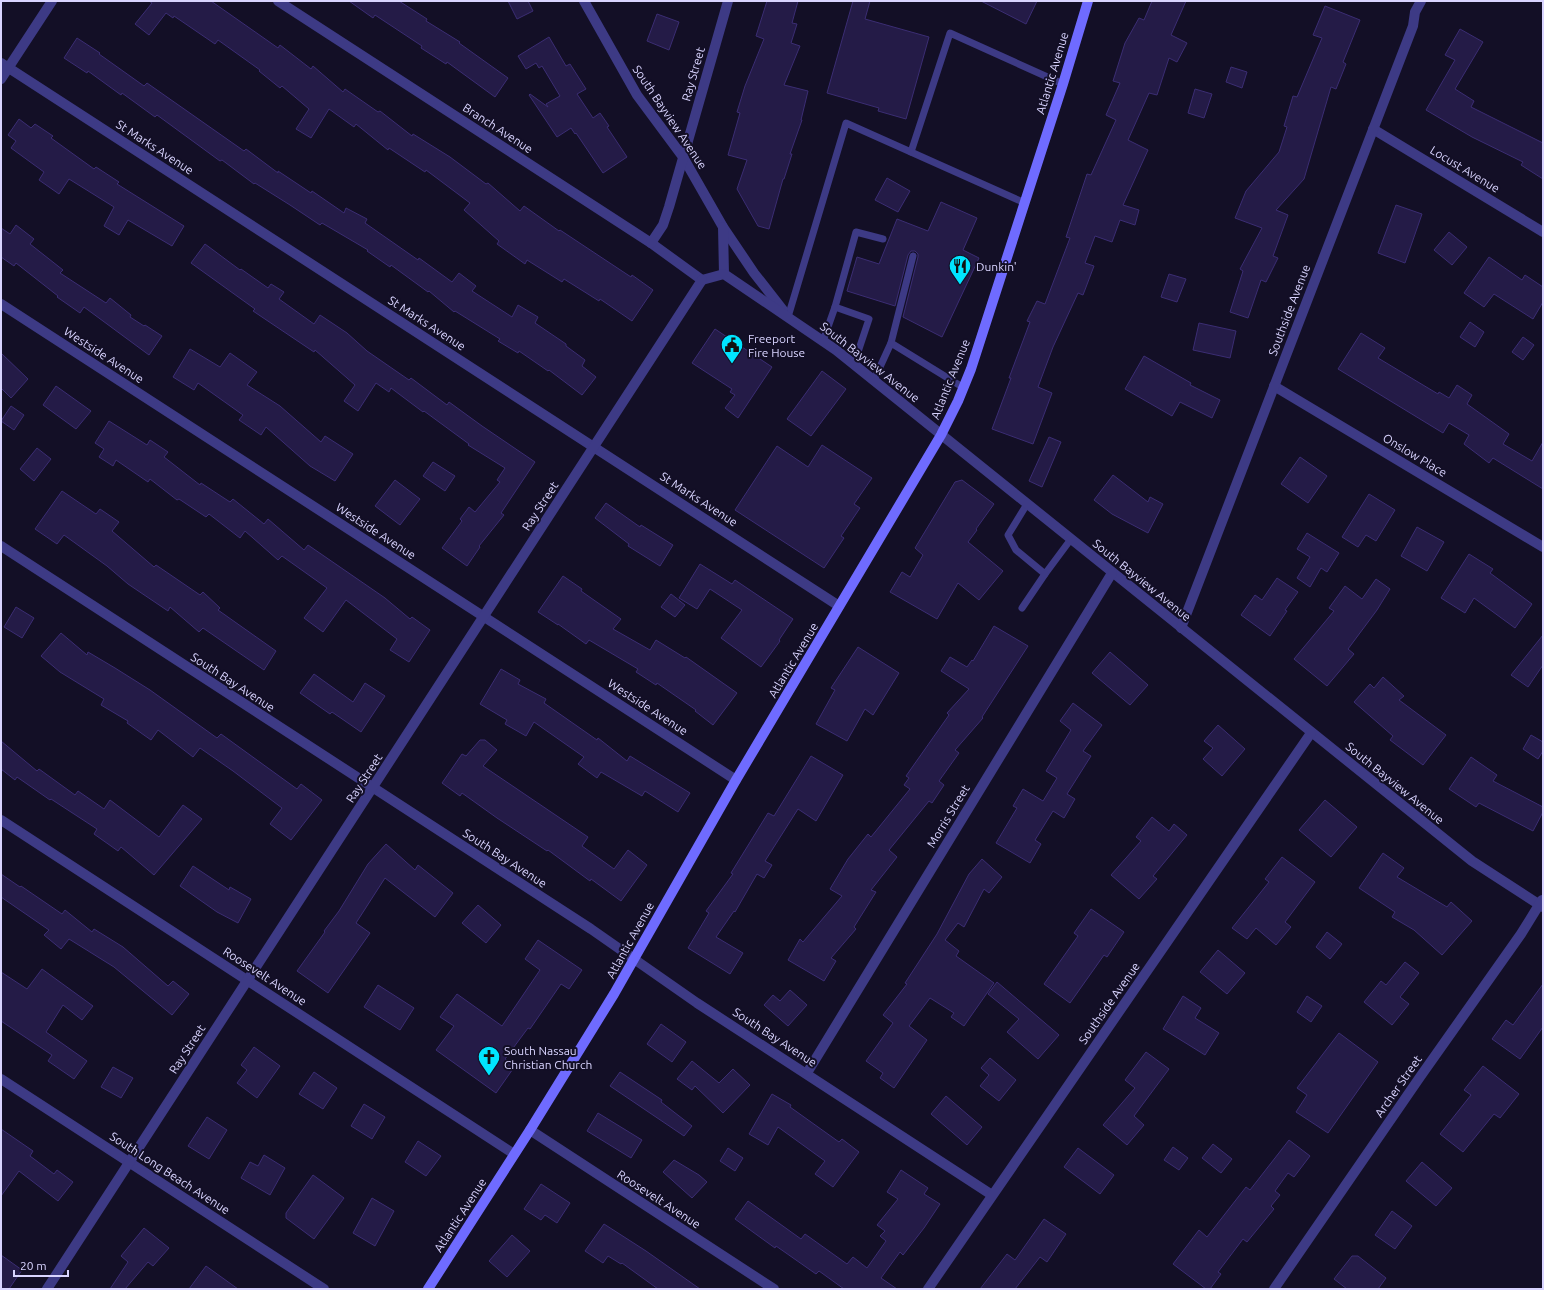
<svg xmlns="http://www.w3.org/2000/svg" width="1544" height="1290" font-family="Ubuntu,sans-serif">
  <rect width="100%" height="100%" fill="#130f26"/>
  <g fill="#241b47" stroke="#3b2d73">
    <polygon points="149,1 211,1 278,48 280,45 311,69 313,66 343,92 345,89 378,112 380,111 412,136 413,134 450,157 486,184 488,183 520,211 524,206 559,231 560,230 631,277 632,275 653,290 632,321 600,299 599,301 564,279 562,282 527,260 525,264 497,244 499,241 464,210 470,203 426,170 425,172 389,148 388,150 356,124 354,127 329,109 311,138 296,129 309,109 282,86 280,88 259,71 260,70 218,40 215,44 174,16 173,18 166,13 149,35 135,24 152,3"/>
    <polygon points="349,1 399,1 427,19 426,21 460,42 459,43 508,78 495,97 447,62 446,64 421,48 422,46 375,15 373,18"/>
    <polygon points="508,1 528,1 533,11 517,19"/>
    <polygon points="767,1 798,1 792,23 797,24 791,43 800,46 784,85 808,91 801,120 802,120 790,154 792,154 784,179 783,179 769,229 758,226 737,189 747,160 728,155 740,113 737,112 745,86 764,39 756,36"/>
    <polygon points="853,1 870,1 865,19 929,37 906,119 878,111 879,108 827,93"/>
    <polygon points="981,1 1037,1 1026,24"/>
    <polygon points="1152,1 1186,1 1171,35 1187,43 1177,62 1169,58 1157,95 1149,93 1128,140 1148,150 1123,205 1139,210 1135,225 1120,220 1112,242 1095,236 1085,263 1094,266 1083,295 1078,293 1053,347 1038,387 1052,393 1033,444 992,429 1011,378 1009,378 1030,322 1027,321 1037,301 1045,304 1070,238 1066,237 1087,174 1091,175 1116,120 1106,115 1120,83 1113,81 1125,43 1139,18 1144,20"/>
    <polygon points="1325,6 1360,20 1343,62 1346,64 1336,89 1331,87 1304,179 1276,210 1288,215 1273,256 1278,258 1266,282 1261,280 1248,318 1230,312 1243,271 1240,269 1262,228 1235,218 1246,191 1279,152 1287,127 1284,126 1293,96 1297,97 1322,38 1313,35"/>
    <polygon points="657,14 679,22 669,50 647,41"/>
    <polygon points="1460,29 1483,42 1455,89 1474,101 1471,107 1543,143 1543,179 1521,165 1523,162 1472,137 1426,110 1455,60 1445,55"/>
    <polygon points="549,37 566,66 570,64 586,89 577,94 593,118 600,113 609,126 607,127 627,157 603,173 576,133 575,134 571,128 557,137 529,95 530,94 548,107 546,104 560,96 542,66 539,68 536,63 526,69 518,56"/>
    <polygon points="77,38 100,53 99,54 144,86 147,83 244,151 246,149 278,173 278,171 311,193 312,191 344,213 346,208 367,219 365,223 418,260 419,258 452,282 459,273 476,286 472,291 512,317 518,305 538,317 535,323 566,344 566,346 585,360 582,366 596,377 582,395 549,370 548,371 519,351 518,353 498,341 500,339 455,311 454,312 429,291 428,292 391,265 390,267 367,251 368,250 322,223 320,225 290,205 255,183 254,184 222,160 220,161 157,115 155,117 122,93 121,95 88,71 87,73 64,58"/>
    <polygon points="1231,67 1247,72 1242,88 1226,82"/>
    <polygon points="1195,89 1212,94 1204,118 1188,113"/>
    <polygon points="19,119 31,128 35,124 53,136 51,138 94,169 96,167 119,182 117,184 184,226 172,246 128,220 119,235 104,226 114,207 69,179 59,194 39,180 44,172 11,148 16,141 8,135"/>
    <polygon points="887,178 910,191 898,212 875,200"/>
    <polygon points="941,202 977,218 963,250 979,258 942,337 903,317 918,257 918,254 915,251 911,251 908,255 895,306 847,291 857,257 879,264 897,219 928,231"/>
    <polygon points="1396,205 1422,214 1405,263 1378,253"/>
    <polygon points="16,225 34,239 30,244 63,270 60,273 106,303 110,298 131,315 130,317 144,326 145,325 162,336 149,355 84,307 80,313 57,297 58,296 16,263 14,266 1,257 1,228 10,234"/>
    <polygon points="1449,232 1467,247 1452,265 1434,250"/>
    <polygon points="205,244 240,270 241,269 268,288 271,284 284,292 279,299 314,324 320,315 347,333 367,351 409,380 411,378 447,405 449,402 482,426 535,462 501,513 504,515 479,546 480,547 467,566 442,548 462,521 460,519 469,507 475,512 500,482 497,480 505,468 468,445 469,444 424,411 423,412 391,388 389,392 376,383 358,411 344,401 355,385 315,350 314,352 253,311 255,309 191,263"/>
    <polygon points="1489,257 1522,280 1525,275 1543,287 1543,302 1533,319 1494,294 1484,307 1464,293"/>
    <polygon points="1169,274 1186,279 1177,302 1161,297"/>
    <polygon points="1470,322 1484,332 1475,347 1460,337"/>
    <polygon points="1199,323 1236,331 1230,358 1193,350"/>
    <polygon points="715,329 772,367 738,418 725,408 735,395 730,392 732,389 692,363"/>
    <polygon points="1361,333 1385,348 1378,358 1438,394 1439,392 1449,398 1457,385 1472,395 1467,404 1509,434 1503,444 1532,461 1543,442 1543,489 1493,458 1489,463 1464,444 1469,435 1449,423 1443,433 1338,369"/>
    <polygon points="1523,337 1534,345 1523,360 1512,352"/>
    <polygon points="190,349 220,367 230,353 257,372 247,385 280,406 321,442 325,436 353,454 335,481 310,466 266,427 261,435 239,420 243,415 198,383 194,390 173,377"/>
    <polygon points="1,353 28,379 11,398 1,388"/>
    <polygon points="1144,356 1191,383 1190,385 1220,400 1212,418 1180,402 1172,416 1125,389"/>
    <polygon points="822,371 846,389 811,436 787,419"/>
    <polygon points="56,386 91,411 76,429 43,405"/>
    <polygon points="11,406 24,415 14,430 1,421"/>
    <polygon points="109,421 147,445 150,440 168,452 164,457 200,485 201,483 230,502 233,499 264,524 268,519 304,550 308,545 385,598 410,619 412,617 430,630 409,662 390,650 397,639 346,600 323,632 304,618 327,588 282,556 278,560 245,531 240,538 209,514 206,517 179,499 177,500 150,479 148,482 116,460 113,466 99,457 104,449 95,443"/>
    <polygon points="1049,437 1061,442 1042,487 1029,481"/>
    <polygon points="822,445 872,478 854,504 860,508 841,536 844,538 824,568 735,510 777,446 808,467"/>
    <polygon points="37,448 51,459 34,481 20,469"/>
    <polygon points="1300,457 1327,476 1308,503 1281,484"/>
    <polygon points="433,462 455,476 445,491 423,476"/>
    <polygon points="1113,475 1148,502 1150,497 1163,504 1148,533 1112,514 1094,500"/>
    <polygon points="395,480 420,499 400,525 375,506"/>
    <polygon points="962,480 994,504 976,529 977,530 968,542 1003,571 979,600 958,583 937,619 890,592 902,572 910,577 923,555 915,548 955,482"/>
    <polygon points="62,491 96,514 100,509 119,522 112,531 154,567 156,565 200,595 203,592 220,608 218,610 276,651 264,670 203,628 199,632 170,607 168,611 128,584 107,566 64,535 57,544 35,529"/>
    <polygon points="1369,494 1395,510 1376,541 1366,535 1358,547 1342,537"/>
    <polygon points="606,503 640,527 641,525 673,545 660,566 628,546 629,544 595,518"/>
    <polygon points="1417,527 1444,542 1427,571 1401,556"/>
    <polygon points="1307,533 1339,553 1327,572 1321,568 1310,587 1297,578 1310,557 1297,549"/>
    <polygon points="1469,554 1493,569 1490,573 1532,604 1515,628 1474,598 1465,613 1441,598"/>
    <polygon points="700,564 732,584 735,580 793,619 779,640 780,641 761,667 721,638 742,610 710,589 697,609 679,598"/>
    <polygon points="563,576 582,589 581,591 621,619 613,629 650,650 656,640 685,658 686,657 737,693 713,725 695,711 696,710 657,683 656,685 636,672 638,669 589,640 586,644 558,624 558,625 538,612"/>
    <polygon points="1277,578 1298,592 1285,610 1287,611 1270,636 1241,615 1255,595 1262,600"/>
    <polygon points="1376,579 1390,589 1377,610 1348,649 1354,654 1327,686 1294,659 1334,611 1329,608 1345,586 1362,599"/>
    <polygon points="671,594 685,605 675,617 661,607"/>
    <polygon points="16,607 34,618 22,638 4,627"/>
    <polygon points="994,626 1028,646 982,717 983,718 955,750 959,753 939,781 944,785 932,803 929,801 889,850 897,857 871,890 876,892 854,927 856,929 831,958 836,961 824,981 788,960 800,939 803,942 842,896 830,889 848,859 868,834 871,837 910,789 904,785 909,778 906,776 949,715 947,713 969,689 941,671 950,657 967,667 972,660 973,661"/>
    <polygon points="61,633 87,655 88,652 115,668 150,690 217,738 221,734 297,789 301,784 322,800 291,840 270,824 282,808 233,771 200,748 193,757 158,730 151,740 127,723 128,721 101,705 104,699 60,672 41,656"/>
    <polygon points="1543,635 1543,665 1528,687 1511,675"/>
    <polygon points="858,647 899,673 873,715 865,709 847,741 816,724 835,690 831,688"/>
    <polygon points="1110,652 1148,685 1130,705 1092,673"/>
    <polygon points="501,669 520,680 518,684 546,699 544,703 597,740 598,738 627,761 630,756 690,793 678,812 645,791 642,796 601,772 597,778 578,764 584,757 534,722 526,736 505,724 507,720 480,704"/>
    <polygon points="314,674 353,702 365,683 385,696 361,732 332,712 330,714 300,693"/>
    <polygon points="1383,677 1404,696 1399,700 1446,735 1423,765 1390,740 1393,736 1354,702 1370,684 1374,688"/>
    <polygon points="1073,703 1102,725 1083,751 1091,756 1067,794 1075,799 1064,818 1053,811 1035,840 1041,844 1030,863 996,843 1017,808 1013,806 1023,789 1043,801 1057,778 1046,771 1071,730 1060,721"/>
    <polygon points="1218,725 1245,749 1222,776 1203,759 1213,748 1204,741"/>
    <polygon points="1531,735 1543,742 1543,751 1538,759 1523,749"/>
    <polygon points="480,740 485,740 497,750 483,766 588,837 582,846 614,869 628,850 647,865 621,901 591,879 590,881 548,850 547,851 497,818 462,793 460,796 442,783 462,754 466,756"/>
    <polygon points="1,741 37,771 39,769 75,795 78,791 104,809 110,800 159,837 183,805 202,819 154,875 121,847 118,851 94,834 97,829 51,799 50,800 17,777 15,780 1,769"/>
    <polygon points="811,756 843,775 816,821 798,809 765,861 772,865 764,878 757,874 735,912 734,911 716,937 743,953 730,974 688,948 709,913 706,911 733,874 731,873 768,813 774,816"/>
    <polygon points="1471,757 1497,775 1493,781 1543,807 1543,812 1533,831 1479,803 1476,807 1449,789"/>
    <polygon points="1325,800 1357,827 1331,857 1299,830"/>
    <polygon points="1152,817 1169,831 1174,824 1187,835 1153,876 1157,879 1139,899 1111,875 1141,841 1136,837"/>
    <polygon points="386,844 415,870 418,865 453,893 435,917 385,878 356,923 370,933 328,993 297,971 325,932 324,931 339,911 368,864"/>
    <polygon points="1383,853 1404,868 1397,877 1447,907 1451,902 1472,921 1442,955 1414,930 1392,917 1395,912 1359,888"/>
    <polygon points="1282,857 1315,882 1285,922 1291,927 1276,945 1256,928 1247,939 1232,928 1269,882 1265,879"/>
    <polygon points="982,859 1002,877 989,893 984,889 964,927 958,923 945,940 959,951 956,956 994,983 964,1026 951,1017 954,1013 930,998 909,1026 927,1040 894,1088 880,1078 883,1073 866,1061 893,1023 883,1015 907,984 905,983 937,934 969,874"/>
    <polygon points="193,866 229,890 230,887 251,899 238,923 217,912 180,886"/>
    <polygon points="1,874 20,887 21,886 62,914 65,910 92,932 94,929 123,947 168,986 173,981 189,994 172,1015 114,967 69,939 61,949 44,935 49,930 1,897"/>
    <polygon points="478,905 501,925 486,943 462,923"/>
    <polygon points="1091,909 1124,932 1107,957 1104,955 1070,1003 1044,984 1078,936 1074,933"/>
    <polygon points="1327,932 1342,944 1330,959 1316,947"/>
    <polygon points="538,940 582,970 569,989 561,984 530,1029 528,1028 505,1059 515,1066 496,1093 436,1050 454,1026 440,1017 457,994 502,1026 540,970 525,959"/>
    <polygon points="1218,950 1245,973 1227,994 1200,972"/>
    <polygon points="1405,962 1419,973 1400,997 1409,1004 1392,1025 1364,1002 1381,981 1386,985"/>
    <polygon points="42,969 93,1006 82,1020 63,1005 46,1032 87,1061 74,1079 48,1061 52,1055 1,1021 1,972 27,989"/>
    <polygon points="997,982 1059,1035 1038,1059 1007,1032 1019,1019 988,994"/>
    <polygon points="1543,984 1543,1027 1520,1059 1492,1039 1506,1020 1513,1025"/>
    <polygon points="378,985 414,1008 400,1030 364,1007"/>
    <polygon points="790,990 807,1005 788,1026 764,1005 773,995 780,1001"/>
    <polygon points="1183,996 1201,1008 1195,1018 1219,1033 1205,1055 1163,1029"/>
    <polygon points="1307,996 1322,1006 1311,1022 1297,1012"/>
    <polygon points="661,1024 686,1042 672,1062 647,1044"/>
    <polygon points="1339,1033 1378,1062 1328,1133 1296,1112 1307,1095 1297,1088"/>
    <polygon points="254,1047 280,1066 257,1098 237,1083 247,1070 241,1065"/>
    <polygon points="1146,1052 1169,1069 1134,1116 1144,1125 1127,1145 1103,1125 1135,1088 1125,1080"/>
    <polygon points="990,1058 1016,1080 999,1101 980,1086 989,1075 981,1068"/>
    <polygon points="692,1061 719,1083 733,1069 750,1085 723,1113 695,1086 692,1090 677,1079"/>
    <polygon points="1483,1066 1519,1094 1500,1118 1494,1114 1463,1152 1440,1134 1471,1095 1464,1090"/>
    <polygon points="113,1067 133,1078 121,1098 101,1087"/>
    <polygon points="314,1072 337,1088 323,1109 299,1094"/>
    <polygon points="620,1072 662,1100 661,1102 692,1126 684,1136 610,1086"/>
    <polygon points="772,1094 791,1105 790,1107 839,1142 842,1139 859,1152 833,1187 815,1174 825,1161 778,1127 768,1145 749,1134"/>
    <polygon points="946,1096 982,1127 967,1145 931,1114"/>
    <polygon points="364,1104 385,1117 372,1139 351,1126"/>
    <polygon points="598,1113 642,1140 631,1158 587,1131"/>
    <polygon points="207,1117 227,1130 209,1159 188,1146"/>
    <polygon points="1,1129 33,1151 30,1156 54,1174 57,1170 73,1182 58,1201 19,1171 1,1196"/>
    <polygon points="1289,1140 1310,1156 1294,1177 1288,1173 1275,1191 1280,1195 1271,1206 1274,1209 1247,1242 1243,1239 1218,1272 1221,1274 1210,1289 1206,1289 1173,1264 1199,1230 1207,1237 1246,1187 1250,1190"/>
    <polygon points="418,1141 441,1156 426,1176 405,1162"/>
    <polygon points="1213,1144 1232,1159 1221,1173 1202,1158"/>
    <polygon points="1173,1147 1188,1158 1179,1170 1164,1160"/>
    <polygon points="728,1148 743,1158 735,1171 720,1161"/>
    <polygon points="1078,1148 1114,1175 1100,1194 1064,1167"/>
    <polygon points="264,1155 285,1168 270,1195 241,1178 250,1162 258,1166"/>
    <polygon points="674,1160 699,1175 707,1182 692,1198 663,1172"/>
    <polygon points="1422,1162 1452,1188 1436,1206 1406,1181"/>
    <polygon points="901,1170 928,1188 924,1194 940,1204 924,1228 903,1255 900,1252 881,1278 897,1289 844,1289 819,1271 816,1274 776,1246 775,1248 735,1219 748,1201 801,1239 805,1234 847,1264 853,1257 867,1268 886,1241 880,1236 885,1231 877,1225 898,1199 887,1192"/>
    <polygon points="313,1175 344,1198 314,1239 286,1218 286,1213"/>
    <polygon points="541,1184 570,1203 557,1223 545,1215 541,1220 524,1209"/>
    <polygon points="372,1198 394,1211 375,1246 353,1233"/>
    <polygon points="1392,1211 1412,1226 1395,1249 1375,1235"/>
    <polygon points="1044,1219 1066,1234 1047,1262 1040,1257 1015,1289 980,1289 1007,1254 1015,1260"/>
    <polygon points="604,1224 646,1251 700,1289 658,1289 622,1263 621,1264 608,1256 603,1263 585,1251"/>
    <polygon points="144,1228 169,1248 153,1266 148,1262 125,1289 110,1289 128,1262 121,1256"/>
    <polygon points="512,1235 530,1251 507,1277 489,1261"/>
    <polygon points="1,1255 22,1270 9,1289 1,1289"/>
    <polygon points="1352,1256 1358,1256 1386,1278 1378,1289 1347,1289 1334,1279"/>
    <polygon points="206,1266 238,1289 189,1289"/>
  </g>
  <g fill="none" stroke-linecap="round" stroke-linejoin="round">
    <g stroke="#3d3a85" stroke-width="7">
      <polyline points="911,152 950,33 1063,84"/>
      <polyline points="788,317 846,123 1025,203"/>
      <polyline points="823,341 835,307"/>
      <polyline points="891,343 913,256"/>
      <polyline points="854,364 869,319 835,307 856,232 883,239"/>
      <polyline points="874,380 891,343 964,388"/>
      <polyline points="1027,504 1008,535 1016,550 1045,574 1071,539"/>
      <polyline points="1022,608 1045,574"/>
    </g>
    <g stroke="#3d3a85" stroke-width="10">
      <polyline points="278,1 651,243 702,280"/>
      <polyline points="584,1 637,95 683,157 723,227 754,273 783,310"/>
      <polyline points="1,63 839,606"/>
      <polyline points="1,79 52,1"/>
      <polyline points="1373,129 1543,232"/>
      <polyline points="723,227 724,274"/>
      <polyline points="651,243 663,225 669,207 728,1"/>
      <polyline points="702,280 724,274 836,350 1472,861 1543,907"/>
      <polyline points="1,304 736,780"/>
      <polyline points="1274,386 1543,547"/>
      <polyline points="1,546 591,929 697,1003 992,1195"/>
      <polyline points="1181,628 1413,26 1415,12 1421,1"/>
      <polyline points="1,820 514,1154"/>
      <polyline points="807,1073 1112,573"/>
      <polyline points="1,1079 324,1289"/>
      <polyline points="530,1130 774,1289"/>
      <polyline points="47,1289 702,280"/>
      <polyline points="928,1289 1311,733"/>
      <polyline points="1274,1289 1420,1077 1521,934 1542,900"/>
    </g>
    <polyline stroke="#6f6bff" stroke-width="10" points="428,1289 530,1130 614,994 736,780 941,435 958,401 971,369 1063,84 1088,1"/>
  </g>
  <defs>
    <g id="restaurant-pin" transform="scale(1.15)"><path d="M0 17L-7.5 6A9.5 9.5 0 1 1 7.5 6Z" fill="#00e5ff" stroke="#130f26"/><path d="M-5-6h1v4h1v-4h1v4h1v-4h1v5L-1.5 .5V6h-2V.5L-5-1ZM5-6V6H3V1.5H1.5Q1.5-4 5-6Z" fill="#111"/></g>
    <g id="civic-pin" transform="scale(1.15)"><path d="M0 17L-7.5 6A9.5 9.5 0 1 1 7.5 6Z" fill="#00e5ff" stroke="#130f26"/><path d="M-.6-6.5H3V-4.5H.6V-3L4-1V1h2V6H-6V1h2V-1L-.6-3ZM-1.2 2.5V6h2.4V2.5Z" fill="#111"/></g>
    <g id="church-pin" transform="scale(1.15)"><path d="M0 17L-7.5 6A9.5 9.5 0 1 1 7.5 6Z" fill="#00e5ff" stroke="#130f26"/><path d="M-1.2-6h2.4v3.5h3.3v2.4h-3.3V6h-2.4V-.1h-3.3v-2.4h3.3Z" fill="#111"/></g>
  </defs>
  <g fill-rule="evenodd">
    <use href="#restaurant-pin" x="960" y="266"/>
    <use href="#civic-pin" x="732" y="345"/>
    <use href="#church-pin" x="489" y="1057"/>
  </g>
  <g text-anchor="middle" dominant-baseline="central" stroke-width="4" stroke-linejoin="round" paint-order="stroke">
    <g font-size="12" fill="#d9d4ff" stroke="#130f26">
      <text transform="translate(1052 73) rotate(-73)">Atlantic Avenue</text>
      <text transform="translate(693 74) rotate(-74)">Ray Street</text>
      <text transform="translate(670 117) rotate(56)">South Bayview Avenue</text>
      <text transform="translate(498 128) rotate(33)">Branch Avenue</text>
      <text transform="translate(155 147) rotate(33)">St Marks Avenue</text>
      <text transform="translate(1465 169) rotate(31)">Locust Avenue</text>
      <text transform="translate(1289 310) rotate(-69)">Southside Avenue</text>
      <text transform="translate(427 323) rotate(33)">St Marks Avenue</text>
      <text transform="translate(104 355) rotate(33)">Westside Avenue</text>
      <text transform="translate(870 362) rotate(38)">South Bayview Avenue</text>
      <text transform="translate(950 379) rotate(-68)">Atlantic Avenue</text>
      <text transform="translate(1415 455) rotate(31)">Onslow Place</text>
      <text transform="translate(699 499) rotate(33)">St Marks Avenue</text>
      <text transform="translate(540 506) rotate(-57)">Ray Street</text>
      <text transform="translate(376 531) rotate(33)">Westside Avenue</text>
      <text transform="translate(1142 580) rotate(39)">South Bayview Avenue</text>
      <text transform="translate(793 660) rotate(-59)">Atlantic Avenue</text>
      <text transform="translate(233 682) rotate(33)">South Bay Avenue</text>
      <text transform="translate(648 707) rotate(33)">Westside Avenue</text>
      <text transform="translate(364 778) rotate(-57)">Ray Street</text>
      <text transform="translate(1395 783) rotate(39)">South Bayview Avenue</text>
      <text transform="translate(948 816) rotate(-59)">Morris Street</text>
      <text transform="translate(505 858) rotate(33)">South Bay Avenue</text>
      <text transform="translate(630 940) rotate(-61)">Atlantic Avenue</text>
      <text transform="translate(265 976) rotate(33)">Roosevelt Avenue</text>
      <text transform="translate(1109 1003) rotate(-55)">Southside Avenue</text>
      <text transform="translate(775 1037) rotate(33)">South Bay Avenue</text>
      <text transform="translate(187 1049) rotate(-57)">Ray Street</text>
      <text transform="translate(1398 1086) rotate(-55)">Archer Street</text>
      <text transform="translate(170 1173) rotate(33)">South Long Beach Avenue</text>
      <text transform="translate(659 1199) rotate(33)">Roosevelt Avenue</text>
      <text transform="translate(460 1215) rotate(-57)">Atlantic Avenue</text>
    </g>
    <g font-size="12" fill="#d9d4ff" stroke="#130f26" text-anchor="start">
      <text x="976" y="266">Dunkin'</text>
      <text x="748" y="338">Freeport<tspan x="748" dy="14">Fire House</tspan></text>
      <text x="504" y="1050">South Nassau<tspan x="504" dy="14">Christian Church</tspan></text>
    </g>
  </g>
  <rect width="1544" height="1290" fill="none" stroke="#d9d4ff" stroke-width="4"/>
  <path d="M14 1270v6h54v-6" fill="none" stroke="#d9d4ff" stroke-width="2"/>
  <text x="20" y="1270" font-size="12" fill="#d9d4ff" stroke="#130f26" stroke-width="3" paint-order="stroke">20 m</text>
</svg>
